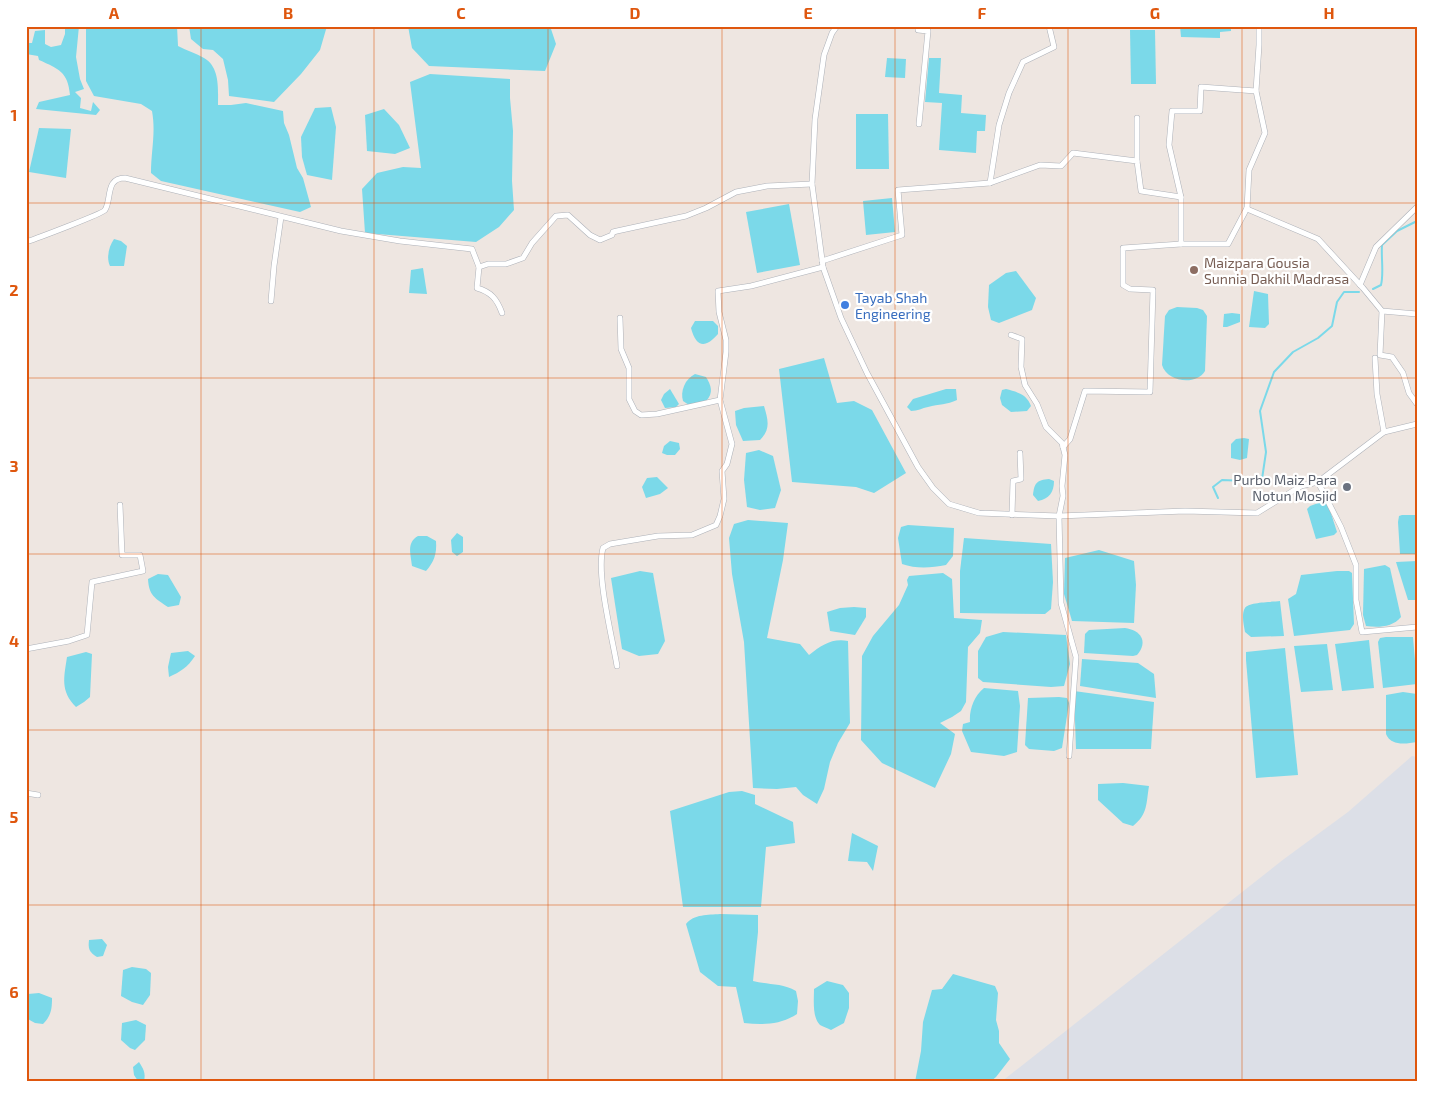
<svg xmlns="http://www.w3.org/2000/svg" width="1443" height="1108" font-family="'Exo 2',sans-serif">
  <rect width="100%" height="100%" fill="#eee6e1"/>
  <polygon fill="#dcdfe7" points="1412,756 1417,757 1417,1082 1001,1082 1284,859 1348,812"/>
  <g fill="#7bd9e9">
    <path d="M65,26h14l-3,31 4,22 4,10 -9,3 6,6 -1,10 11,3 2,-9 7,8 -4,5 -60,-6 3,-7 31,-7c-2,-23 -11,-26 -31,-35l-1,-4 -12,-2v-11h6l3,-12 10,-1v14l6,3 10,-2 4,-11z"/>
    <path d="M86,26h91l1,20c9,5 18,7 26,12 16,9 14,31 14,47h13l15,-2 37,8 1,12 5,12 8,33 6,10 8,29 -11,5 -139,-31 -10,-8c0,-22 5,-40 1,-62l-11,-7 -47,-8 -8,-15z"/>
    <polygon points="189,26 327,26 320,50 301,74 274,102 229,96 228,80 223,59 213,50 203,49 191,39"/>
    <polygon points="408,26 550,26 556,44 545,71 429,66 412,48"/>
    <polygon points="1180,26 1231,26 1231,31 1220,32 1220,38 1181,37"/>
    <polygon points="1130,30 1155,30 1156,84 1131,84"/>
    <polygon points="887,58 906,59 905,78 885,77"/>
    <polygon points="929,58 941,58 939,93 962,95 961,113 986,115 985,131 977,131 976,153 939,150 942,103 925,102"/>
    <polygon points="430,74 510,79 510,98 513,131 512,181 514,210 499,227 476,242 365,233 362,189 377,173 403,167 421,168 410,82"/>
    <polygon points="331,107 336,127 332,180 307,175 302,157 301,137 315,108"/>
    <polygon points="384,109 399,125 410,148 395,154 367,151 365,115"/>
    <polygon points="856,114 888,114 889,169 856,169"/>
    <polygon points="39,128 71,129 66,178 29,172"/>
    <polygon points="892,198 895,232 866,235 863,201"/>
    <polygon points="789,204 800,265 757,273 746,212"/>
    <path d="M114,239l7,2 6,5 -3,20h-14c-4,-8 -1,-20 4,-27z"/>
    <polygon points="423,268 427,294 409,293 411,270"/>
    <polygon points="1016,271 1036,298 1032,310 999,323 991,320 988,307 989,285 1006,273"/>
    <polygon points="1254,291 1268,294 1269,324 1265,328 1249,327"/>
    <path d="M1177,307l20,1 6,2 4,6 -2,55c-9,15 -38,11 -43,-6l3,-49 4,-6z"/>
    <polygon points="1232,313 1240,314 1240,322 1227,327 1223,327 1224,314"/>
    <path d="M695,321h18l5,5v8c-13,15 -22,13 -27,-6z"/>
    <polygon points="824,358 837,403 854,401 872,410 906,473 874,493 856,487 792,482 779,369"/>
    <path d="M695,374l11,3c5,8 8,16 0,24l-17,4 -6,-4c-3,-10 2,-22 12,-27z"/>
    <polygon points="670,389 679,404 676,407 665,408 661,400 664,394"/>
    <path d="M946,389h10l1,11c-10,5 -18,4 -29,7 -6,1 -10,4 -17,4l-4,-4 6,-8z"/>
    <path d="M1006,389c11,3 21,5 25,17l-4,5 -16,1 -9,-7 -2,-7 2,-8z"/>
    <path d="M764,406c4,14 7,23 -4,34l-17,1 -7,-16 -1,-14 9,-3z"/>
    <polygon points="1244,438 1249,439 1247,458 1240,460 1231,458 1231,444 1236,439"/>
    <polygon points="670,441 679,443 680,449 675,455 667,455 662,453 664,446"/>
    <polygon points="759,450 773,456 781,490 775,508 760,510 747,507 744,480 746,453"/>
    <polygon points="657,477 668,488 660,494 646,498 642,487 647,478"/>
    <path d="M1049,479l5,2c0,11 -5,18 -16,20l-5,-6c1,-12 4,-15 16,-16z"/>
    <polygon points="1324,501 1327,501 1337,532 1334,535 1316,539 1307,509 1310,506"/>
    <polygon points="1402,515 1417,515 1417,554 1400,554 1398,522 1399,516"/>
    <path d="M748,520l40,3 -5,37 -16,78 33,6 9,11c13,-10 23,-17 39,-14l2,82 -12,20 -8,19 -6,27 -7,15 -14,-9 -7,-8 -19,2 -24,-1 -9,-146 -12,-68 -3,-36 5,-14z"/>
    <path d="M908,525l46,3 -1,28 -7,9c-15,3 -30,4 -44,-1l-4,-26 3,-11z"/>
    <polygon points="457,533 463,537 463,552 457,556 452,552 451,540"/>
    <path d="M418,536h9l9,5c1,13 -2,21 -10,30l-14,-5c-1,-12 -6,-23 6,-30z"/>
    <polygon points="964,538 1051,544 1053,582 1051,609 1045,614 960,613 960,571"/>
    <polygon points="1099,550 1134,561 1136,585 1134,623 1072,621 1064,594 1065,558"/>
    <polygon points="1417,561 1417,600 1408,600 1396,562"/>
    <path d="M1385,565l5,3 11,49c-8,10 -23,11 -35,9l-3,-11 1,-46z"/>
    <polygon points="640,571 653,573 665,641 658,654 639,656 622,649 611,578"/>
    <polygon points="1337,571 1349,571 1352,573 1354,624 1350,630 1294,636 1288,599 1296,594 1301,575"/>
    <polygon points="943,573 952,579 954,618 982,620 980,633 968,647 966,702 961,711 952,717 940,723 955,734 951,754 935,788 882,763 861,740 862,656 873,636 899,605 908,585 907,580 909,576"/>
    <path d="M158,574l10,1 13,22 -2,8 -11,2c-13,-9 -19,-11 -20,-28z"/>
    <path d="M1280,601l4,35 -33,1 -6,-5c-1,-6 -4,-18 0,-24 3,-6 27,-6 35,-7z"/>
    <polygon points="854,607 866,608 866,617 855,635 830,631 827,612 840,608"/>
    <path d="M1125,628c15,2 24,13 12,27l-4,1 -49,-3 1,-19 4,-4z"/>
    <polygon points="1003,632 1066,635 1070,664 1064,686 1051,687 983,682 978,678 978,651 986,637"/>
    <polygon points="1386,637 1413,637 1417,684 1383,688 1378,642 1380,638"/>
    <polygon points="1369,640 1374,688 1342,691 1335,644"/>
    <polygon points="1327,644 1333,690 1301,692 1294,646"/>
    <polygon points="1285,648 1298,775 1256,778 1246,660 1246,652"/>
    <path d="M188,651l7,5c-7,11 -15,16 -26,21l-1,-10 3,-14z"/>
    <path d="M86,652l6,2 -2,43 -6,5 -8,5c-16,-16 -12,-30 -9,-50z"/>
    <polygon points="1082,659 1138,663 1154,674 1156,698 1080,686"/>
    <path d="M984,688l34,3 2,15 -3,46 -13,4 -33,-4 -9,-21 1,-7 7,-2c-1,-12 4,-26 14,-34z"/>
    <polygon points="1074,691 1154,702 1151,749 1076,749"/>
    <path d="M1403,692l14,2v48c-12,2 -26,4 -31,-8v-39z"/>
    <polygon points="1059,697 1067,698 1069,703 1062,748 1054,751 1029,749 1025,745 1028,698"/>
    <path d="M1123,783l26,3c-3,18 -1,28 -16,40l-10,-3 -25,-23v-16z"/>
    <polygon points="742,791 755,795 755,804 793,822 795,843 766,847 761,907 683,907 670,811 729,792"/>
    <polygon points="852,833 878,846 873,871 867,862 848,861"/>
    <path d="M720,914l38,1v17l-5,49c15,4 29,2 43,10l2,10 -1,13c-17,11 -34,11 -53,9l-8,-36 -18,-1 -18,-14 -14,-48c8,-10 22,-9 34,-10z"/>
    <path d="M102,939l5,6 -4,11 -6,1c-8,-5 -9,-8 -8,-17z"/>
    <polygon points="132,967 146,969 151,973 150,995 143,1005 132,1002 121,996 123,970"/>
    <polygon points="953,974 995,986 998,993 996,1020 999,1031 999,1043 1010,1059 996,1077 990,1082 915,1082 921,1051 923,1022 932,990 942,989"/>
    <path d="M827,981l16,4 6,8v15l-5,15 -13,7c-3,-2 -8,-3 -11,-5 -8,-8 -6,-25 -6,-36z"/>
    <path d="M39,993l13,5c0,11 -1,18 -9,26l-8,-1 -9,-5v-20l2,-4z"/>
    <polygon points="136,1020 146,1025 145,1040 135,1050 130,1048 121,1040 122,1023"/>
    <path d="M139,1062c4,6 7,11 5,19h-6l-4,-6 -1,-8z"/>
  </g>
  <g fill="none" stroke-linecap="round" stroke-linejoin="round">
    <g stroke="#7bd9e9" stroke-width="2">
      <path d="M1373,289l8,-4c3,-12 0,-27 1,-40l15,-14 20,-10"/>
      <polyline points="1218,498 1213,487 1222,480 1247,481 1262,479 1266,452 1260,411 1274,372 1293,352 1318,338 1332,326 1337,302 1344,292 1359,292"/>
    </g>
    <g stroke="#adb1b8" stroke-width="6">
      <g id="street">
        <polyline points="837,26 832,33 824,55 815,119 812,184 823,267 841,318 867,373 918,467 933,488 949,504 979,513 1059,516 1185,511 1257,513 1301,486 1318,482 1384,432 1417,424"/>
        <polyline points="918,26 918,30 928,31 919,124"/>
        <polyline points="1259,26 1259,45 1256,91 1265,133 1249,170 1247,209 1318,239 1363,288 1382,311 1417,314"/>
        <polyline points="1137,118 1137,161"/>
        <polyline points="990,183 999,125 1009,93 1023,62 1054,47 1049,26"/>
        <polyline points="1181,197 1169,145 1172,111 1200,111 1201,87 1256,91"/>
        <path d="M26,242c9,-3 76,-28 79,-32 7,-11 0,-32 20,-32l216,53 59,10 72,8 7,18 -2,21c14,4 20,11 25,25"/>
        <polyline points="1181,244 1228,244 1247,208"/>
        <polyline points="822,261 902,235 898,190 990,183 1040,165 1061,166 1073,153 1137,161 1141,191 1181,197 1181,244 1123,248 1123,285 1130,289 1153,290 1150,392 1085,391 1070,439 1063,447"/>
        <polyline points="479,267 488,264 506,264 523,258 532,243 556,216 568,215 590,235 600,240 612,235 613,232 617,231 686,216 706,208 736,192 767,186 812,184"/>
        <polyline points="1360,285 1376,247 1417,207"/>
        <polyline points="271,301 274,266 281,217"/>
        <polyline points="1382,311 1380,355 1392,357 1403,373 1409,393 1417,404"/>
        <polyline points="620,318 621,349 629,368 629,399 635,411 641,415 657,414 720,400"/>
        <polyline points="1011,335 1022,339 1021,367 1025,385 1037,404 1046,427 1062,443 1065,455 1062,486 1063,496 1059,516 1061,603 1076,657 1069,756"/>
        <polyline points="1375,358 1377,394 1384,432"/>
        <polyline points="1318,482 1341,527 1356,565 1356,600 1362,632 1417,627"/>
        <polyline points="1012,515 1013,481 1021,479 1020,453"/>
        <polyline points="26,649 69,641 87,635 92,582 143,571 140,555 122,555 120,505"/>
        <path d="M617,666c-5,-30 -21,-91 -14,-118l7,-4 48,-8 34,-1 24,-10 4,-9 4,-17 -2,-28 5,-7 5,-20 -12,-44 6,-48v-12l-7,-28 -1,-21 33,-5 72,-19"/>
        <polyline points="26,793 38,795"/>
      </g>
    </g>
    <use href="#street" stroke="#fff" stroke-width="5"/>
  </g>
  <path fill="none" stroke="#df570e" stroke-width="1" stroke-opacity="0.55" d="M201,26v1056M374,26v1056M548,26v1056M722,26v1056M895,26v1056M1068,26v1056M1242,26v1056M26,203h1391M26,378h1391M26,554h1391M26,730h1391M26,905h1391"/>
  <circle fill="#8d6e63" stroke="#fff" stroke-width="2" cx="1194" cy="270" r="5"/>
  <circle fill="#3f7fe0" stroke="#fff" stroke-width="2" cx="845" cy="305" r="5"/>
  <circle fill="#6b7280" stroke="#fff" stroke-width="2" cx="1347" cy="487" r="5"/>
  <g text-anchor="middle" dominant-baseline="central" stroke-width="4.5" stroke-linejoin="round" paint-order="stroke">
    <g font-size="14" fill="#785e54" stroke="#fff" text-anchor="start">
      <text x="1204" y="262">Maizpara Gousia<tspan x="1204" dy="16">Sunnia Dakhil Madrasa</tspan></text>
    </g>
    <g font-size="14" fill="#366cbe" stroke="#fff" text-anchor="start">
      <text x="855" y="297">Tayab Shah<tspan x="855" dy="16">Engineering</tspan></text>
    </g>
    <g font-size="14" fill="#5b616d" stroke="#fff" text-anchor="end">
      <text x="1337" y="479">Purbo Maiz Para<tspan x="1337" dy="16">Notun Mosjid</tspan></text>
    </g>
  </g>
  <rect width="1443" height="1108" fill="none" stroke="#ffffff" stroke-width="55"/>
  <rect x="28" y="28" width="1388" height="1052" fill="none" stroke="#df570e" stroke-width="2"/>
  <g font-size="16" text-anchor="middle" font-weight="bold" fill="#df570e">
    <text x="114" y="19">A</text>
    <text x="288" y="19">B</text>
    <text x="461" y="19">C</text>
    <text x="635" y="19">D</text>
    <text x="808" y="19">E</text>
    <text x="982" y="19">F</text>
    <text x="1155" y="19">G</text>
    <text x="1329" y="19">H</text>
    <text x="14" y="121">1</text>
    <text x="14" y="296">2</text>
    <text x="14" y="472">3</text>
    <text x="14" y="647">4</text>
    <text x="14" y="823">5</text>
    <text x="14" y="998">6</text>
  </g>
</svg>
